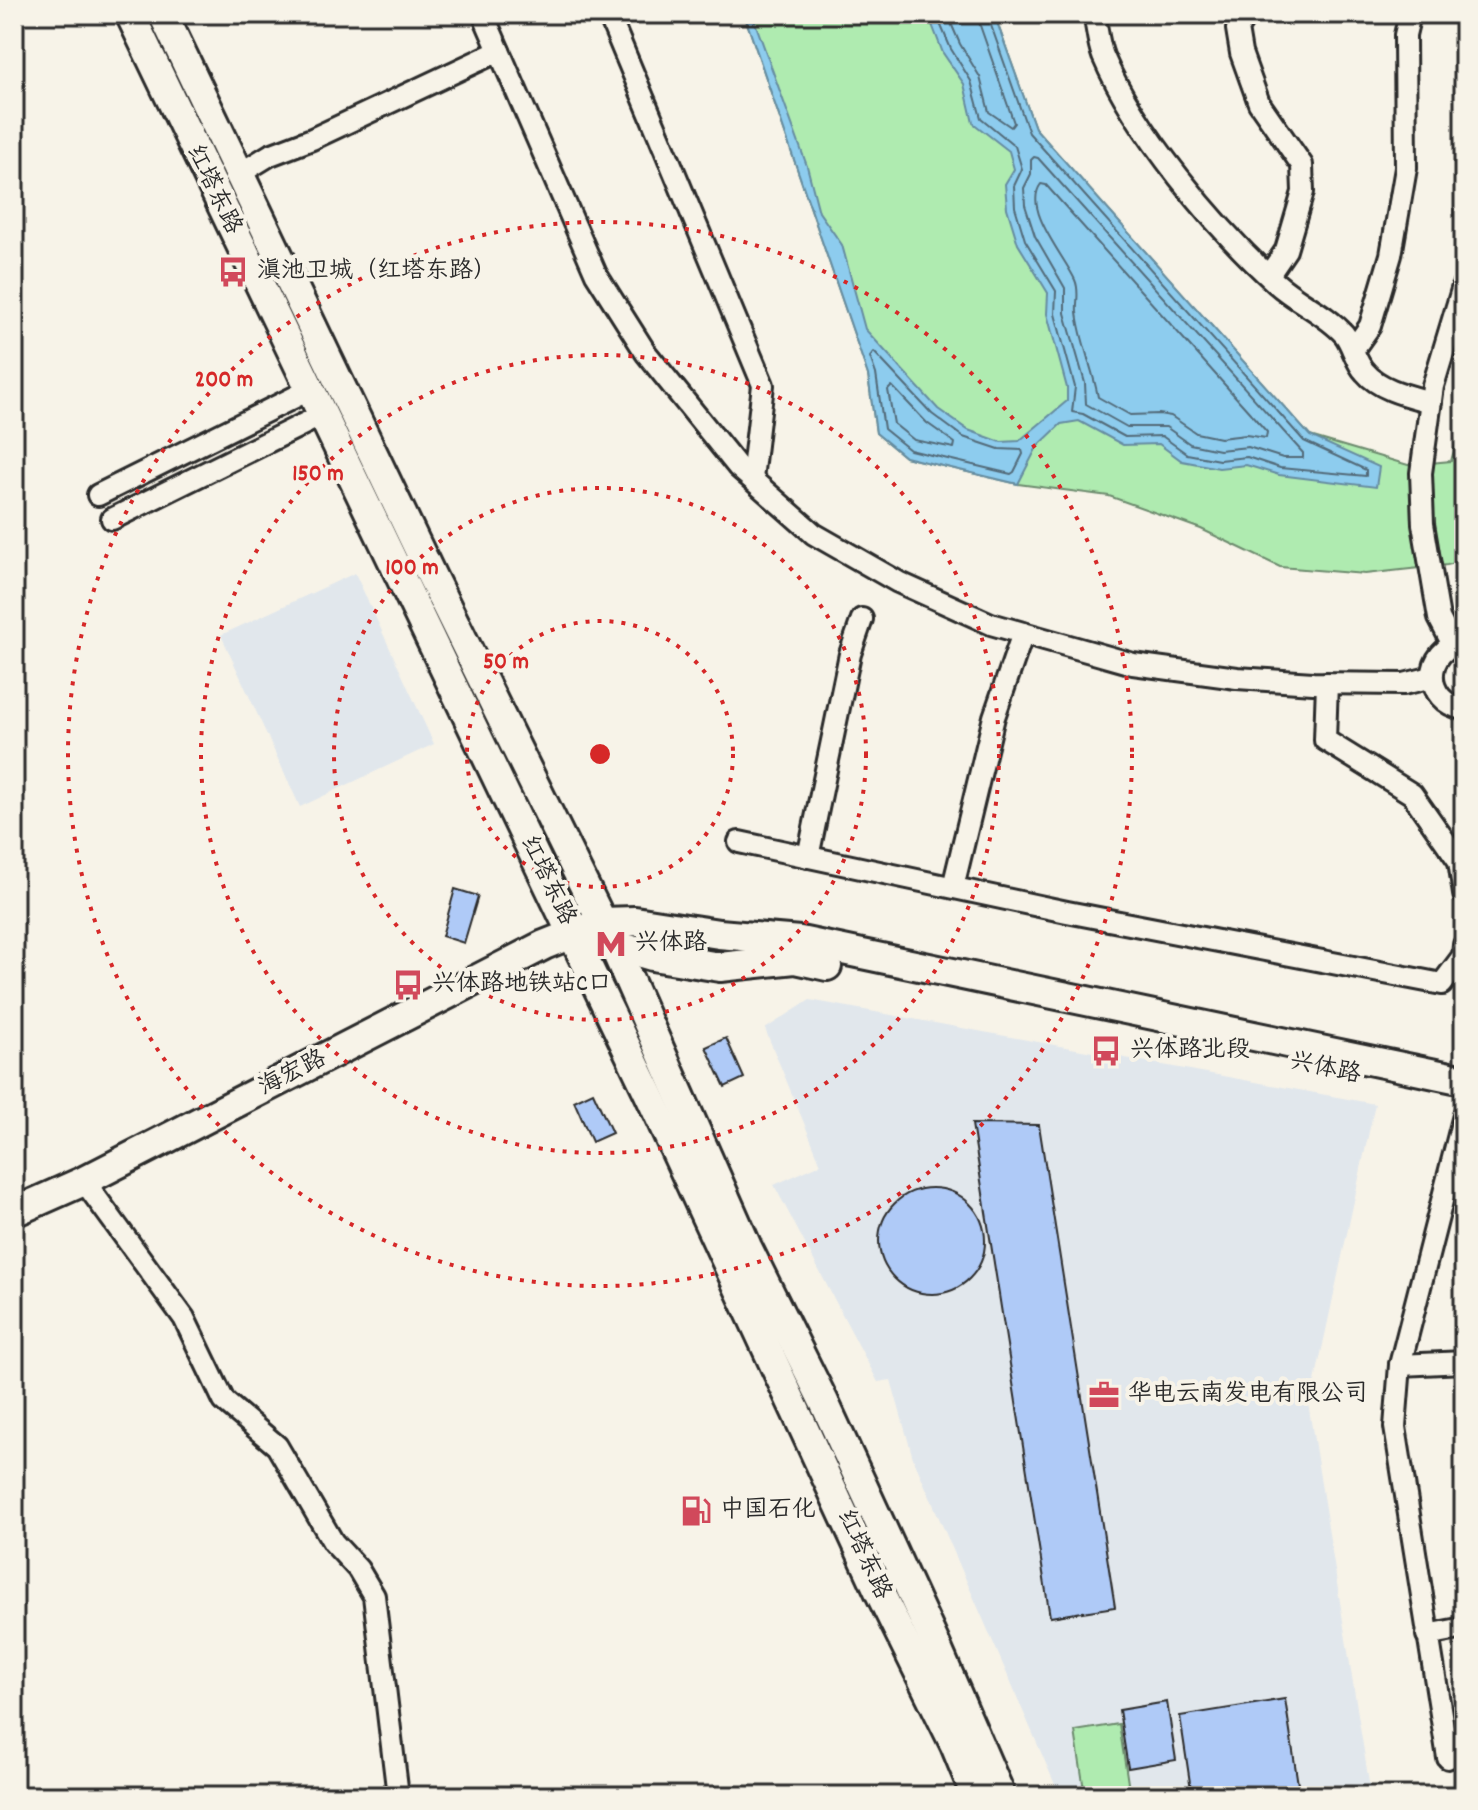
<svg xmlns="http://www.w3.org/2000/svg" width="1478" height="1810" font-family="Dekko,'LXGW WenKai TC',sans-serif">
  <rect width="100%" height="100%" fill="#f7f3e8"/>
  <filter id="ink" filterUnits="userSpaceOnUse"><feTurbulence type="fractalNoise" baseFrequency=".0125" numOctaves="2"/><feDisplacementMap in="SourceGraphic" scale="16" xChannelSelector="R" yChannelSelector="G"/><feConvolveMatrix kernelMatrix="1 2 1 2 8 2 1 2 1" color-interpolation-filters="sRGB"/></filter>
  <g filter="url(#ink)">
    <g fill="#e1e7ec">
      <polygon points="355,573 434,744 300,807 221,635"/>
      <polygon points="810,1000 1375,1104 1309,1409 1371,1795 1464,1783 1464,1796 1060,1796 913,1458 891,1380 878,1382 774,1185 821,1164 765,1029"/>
    </g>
    <g fill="#afebb0" stroke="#6d8b6e" stroke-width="2">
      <polygon points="744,14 994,14 1035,128 1310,436 1408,465 1451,461 1464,416 1464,561 1447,565 1365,574 1280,567 1201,529 1109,496 1018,484 905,457 876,433 868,375"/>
      <polygon points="1119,1724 1130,1796 1085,1796 1075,1731"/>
    </g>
    <polygon fill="#8dccee" stroke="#668ca0" stroke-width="2" points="744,14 752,14 807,166 819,212 842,245 865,329 938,409 968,430 1001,442 1019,441 1067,401 1067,388 1047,314 1048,293 1018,244 1007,208 1005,184 1014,169 1009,151 973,123 964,84 943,53 928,14 994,14 1035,128 1310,436 1379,467 1376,487 1279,475 1246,465 1219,468 1182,461 1159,444 1123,445 1079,421 1061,424 1037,447 1018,484 905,457 876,433 868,375"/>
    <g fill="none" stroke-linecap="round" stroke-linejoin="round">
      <g stroke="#526b79" stroke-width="2">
        <polyline points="936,14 951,49 971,81 981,118 1015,146 1022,169 1014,186 1015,207 1025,240 1056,291 1055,314 1075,387 1072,412 1083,414 1125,437 1162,436 1187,454 1219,460 1247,457 1280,468 1366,476 1366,470 1304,441 1029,133 987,14"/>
        <polyline points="947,14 960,44 980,77 989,112 1011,127 1014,123 976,14"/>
        <polygon points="1034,157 1038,158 1303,453 1303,458 1283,458 1248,447 1219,450 1190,444 1166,427 1127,427 1086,404 1085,383 1065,313 1065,288 1035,236 1025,205 1024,188 1031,174 1031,160"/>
        <path d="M1041,184l5,1 221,247 -1,6 -20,-3 -26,3 -24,-5 -25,-17 -12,-2 -29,1 -32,-18c-5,-28 -18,-57 -21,-85 -1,-11 3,-21 -2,-32 -10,-23 -53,-71 -34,-96z"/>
        <polygon points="874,352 932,414 963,437 999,449 1022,450 1023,454 1014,472 1011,474 910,450 884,429 876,374 870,357"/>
        <polygon points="892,386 927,423 955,443 954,448 914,440 894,424 888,390"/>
      </g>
    </g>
    <g fill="#afcaf7" stroke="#2b2b2b" stroke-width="2">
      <polygon points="455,889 478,896 464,943 442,936"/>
      <polygon points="726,1038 744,1078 725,1087 706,1047"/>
      <polygon points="593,1092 612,1133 592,1142 574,1101"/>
      <polygon points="972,1124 1039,1125 1115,1607 1050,1617"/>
      <circle cx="932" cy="1241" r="53"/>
      <polygon points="1285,1699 1299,1791 1269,1796 1192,1796 1180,1716"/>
      <polygon points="1167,1702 1176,1760 1128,1768 1119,1710"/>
    </g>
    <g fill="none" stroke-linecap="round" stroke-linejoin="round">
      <g stroke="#2b2b2b" stroke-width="26">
        <g id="street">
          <polyline points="483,14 596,274 646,353 738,467 814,534 898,582 991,624 1133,664 1237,678 1313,683 1404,684 1432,677"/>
          <path d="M1094,14c3,13 4,29 9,42 32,75 112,172 173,227 21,19 49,30 68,51 9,11 11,28 21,38 15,18 44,24 66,30"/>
          <polyline points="1247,14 1237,29 1241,53 1259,103 1302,165 1303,192 1286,250 1269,275"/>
          <polyline points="610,18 763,385 752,479"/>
          <polyline points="239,174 270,155 312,139 499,51"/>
          <polyline points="1353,350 1370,326 1391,255 1406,168 1405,35 1410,14"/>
          <polyline points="98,495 309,390"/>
          <polyline points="112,519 322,415"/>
          <path d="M1464,641c-41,9 -42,61 0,68"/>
          <polyline points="1452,643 1439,618 1423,524 1421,473 1433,386 1464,283"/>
          <polyline points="1327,683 1325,740 1412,794 1459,861 1464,894"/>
          <polyline points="739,842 1067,912 1442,984 1463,956 1464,945"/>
          <polyline points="808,857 850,654 862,619"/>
          <polyline points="953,887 994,717 1023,633"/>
          <polyline points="84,1181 184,1318 224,1401 277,1446 333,1542 358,1569 374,1596 398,1796"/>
          <polyline points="1400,1365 1464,1362"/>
          <polyline points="1427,1635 1464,1628"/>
          <polyline points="1448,1758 1395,1427 1400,1365 1464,1115"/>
        </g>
      </g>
      <g stroke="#2b2b2b" stroke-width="34">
        <g id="secondary">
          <polyline points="130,14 649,1094 880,1593 955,1745 976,1796"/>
          <polyline points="163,14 432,577 613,944 747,1247 824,1402 933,1639 1001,1796"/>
          <polyline points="601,941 652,956 720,967 795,959 827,966"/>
          <polyline points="14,1212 84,1181 544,945 602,922 635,921 719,934 800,941 1464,1080"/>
        </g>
      </g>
      <use href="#street" stroke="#f7f3e8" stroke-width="20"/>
      <use href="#secondary" stroke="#f7f3e8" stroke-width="28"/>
    </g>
  </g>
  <g fill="none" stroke="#d62828" stroke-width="4" stroke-dasharray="4 8">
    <circle cx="600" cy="754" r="133"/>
    <circle cx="600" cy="754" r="266"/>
    <circle cx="600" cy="754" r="399"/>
    <circle cx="600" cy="754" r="532"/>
  </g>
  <defs>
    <g id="bus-bare" transform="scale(2.4)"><path d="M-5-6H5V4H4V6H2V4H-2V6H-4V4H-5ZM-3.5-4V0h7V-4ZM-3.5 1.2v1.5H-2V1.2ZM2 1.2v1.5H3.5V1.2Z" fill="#d1495b" stroke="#f7f3e8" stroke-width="2.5" paint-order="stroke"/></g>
    <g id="metro-bare" transform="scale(2.4)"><path d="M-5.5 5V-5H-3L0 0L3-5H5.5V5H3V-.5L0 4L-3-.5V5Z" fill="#d1495b" stroke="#f7f3e8" stroke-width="2.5" paint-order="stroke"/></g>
    <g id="office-bare" transform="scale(2.4)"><path d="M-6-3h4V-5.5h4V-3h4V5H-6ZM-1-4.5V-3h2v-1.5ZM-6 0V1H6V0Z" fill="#d1495b" stroke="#f7f3e8" stroke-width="2.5" paint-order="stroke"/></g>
    <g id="fuel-bare" transform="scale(2.4)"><path d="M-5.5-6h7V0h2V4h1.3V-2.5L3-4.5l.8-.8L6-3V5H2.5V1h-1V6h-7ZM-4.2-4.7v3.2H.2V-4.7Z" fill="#d1495b" stroke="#f7f3e8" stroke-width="2.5" paint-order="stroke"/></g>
  </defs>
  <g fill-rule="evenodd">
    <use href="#bus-bare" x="233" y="272"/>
    <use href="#metro-bare" x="611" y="944"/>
    <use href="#bus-bare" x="408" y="985"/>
    <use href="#bus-bare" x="1106" y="1051"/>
    <use href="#office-bare" x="1104" y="1395"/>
    <use href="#fuel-bare" x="696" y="1511"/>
  </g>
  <g text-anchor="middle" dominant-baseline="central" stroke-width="8" stroke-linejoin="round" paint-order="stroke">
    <g font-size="24" fill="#2b2b2b" stroke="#f7f3e8">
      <text transform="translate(213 190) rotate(64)">红塔东路</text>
      <text transform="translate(547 881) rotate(64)">红塔东路</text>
      <text transform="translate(1325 1069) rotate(12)">兴体路</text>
      <text transform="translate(293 1074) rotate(-27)">海宏路</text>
      <text transform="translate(863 1555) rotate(65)">红塔东路</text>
    </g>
    <g font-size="24" fill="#2b2b2b" stroke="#f7f3e8" text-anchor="start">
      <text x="257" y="272">滇池卫城（红塔东路）</text>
      <text x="635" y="944">兴体路</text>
      <text x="432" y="985">兴体路地铁站C口</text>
      <text x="1130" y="1051">兴体路北段</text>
      <text x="1128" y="1395">华电云南发电有限公司</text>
      <text x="720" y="1511">中国石化</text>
    </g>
  </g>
  <circle cx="600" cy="754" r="12" fill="#d62828" stroke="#f7f3e8" stroke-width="4"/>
  <g font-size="24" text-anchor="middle" font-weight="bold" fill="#d62828" stroke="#f7f3e8" stroke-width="8" stroke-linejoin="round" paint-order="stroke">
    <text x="224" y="386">200 m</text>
    <text x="318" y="480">150 m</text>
    <text x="412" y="574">100 m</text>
    <text x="506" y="668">50 m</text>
  </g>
  <rect width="1478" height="1810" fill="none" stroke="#f7f3e8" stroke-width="48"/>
  <rect x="24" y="24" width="1430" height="1762" fill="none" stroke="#2b2b2b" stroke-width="3" filter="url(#ink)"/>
</svg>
